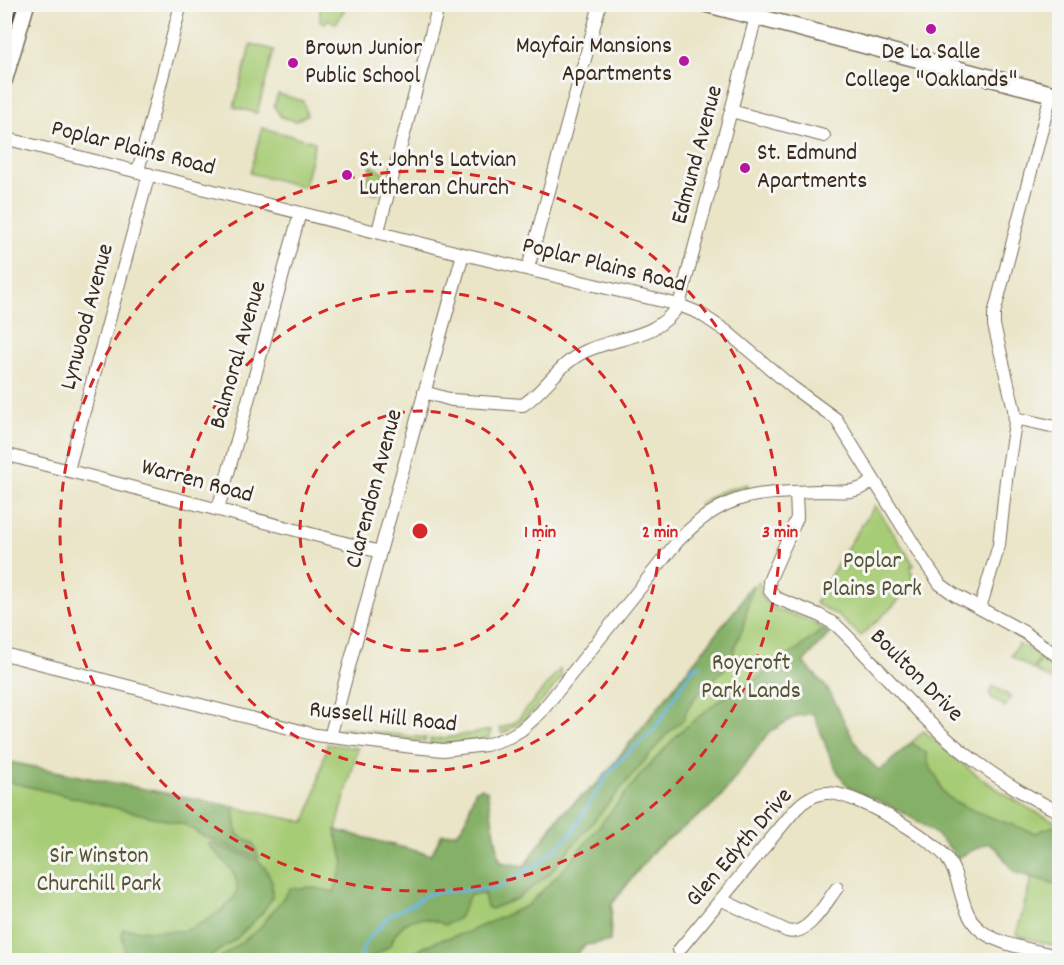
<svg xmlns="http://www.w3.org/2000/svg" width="1064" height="965" font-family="Dekko,sans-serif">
  <rect width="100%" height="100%" fill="#f6f6f2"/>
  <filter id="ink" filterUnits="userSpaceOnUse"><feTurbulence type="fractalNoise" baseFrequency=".0167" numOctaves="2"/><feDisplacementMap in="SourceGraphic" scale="12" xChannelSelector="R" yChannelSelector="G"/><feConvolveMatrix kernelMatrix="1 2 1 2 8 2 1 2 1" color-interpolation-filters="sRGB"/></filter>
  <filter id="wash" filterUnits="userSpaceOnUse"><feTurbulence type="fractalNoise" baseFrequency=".008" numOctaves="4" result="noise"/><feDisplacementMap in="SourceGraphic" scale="24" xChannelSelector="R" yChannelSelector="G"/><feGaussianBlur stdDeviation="1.35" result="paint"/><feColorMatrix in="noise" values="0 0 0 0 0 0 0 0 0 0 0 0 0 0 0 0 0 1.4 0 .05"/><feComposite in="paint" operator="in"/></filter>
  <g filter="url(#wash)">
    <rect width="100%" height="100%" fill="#eae5c7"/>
    <g fill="#a7cc76" stroke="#717b4a" stroke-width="1.5">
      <polygon points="320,5 344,5 345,9 337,22 334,23 329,19 325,23 320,21"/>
      <polygon points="251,44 274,50 257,113 234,107"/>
      <polygon points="278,94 303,101 307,115 296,121 281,117 274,106"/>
      <polygon points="262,128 315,142 304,187 250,173"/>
      <polygon points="371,166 384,172 378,194 365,191"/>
      <polygon points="748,484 749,492 724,499 703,510 699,504 719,492"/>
      <polygon points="875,505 914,565 910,567 913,579 897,602 861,636 837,615 815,603 843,554"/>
      <path d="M759,582c2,28 18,27 41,35 11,3 20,9 30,16l-27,29 24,27 -14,24 -17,3 -28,16 -51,70 -62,47 -43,55 -2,37 -25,4 -15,15h-565v-199l300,61 9,-24 13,-54 31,4 -22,82 95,25 11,-21 16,-1 8,-13 9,-29 6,-3 6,3 13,71 24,4 37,-52 39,-33 139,-176 7,-13z"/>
      <polygon points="1018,644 1041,656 1033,669 1011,656"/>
      <polygon points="1042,657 1059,670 1058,676 1052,680 1034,670"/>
      <path d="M560,669l2,8c-18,23 -33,43 -60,57l-2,-6 12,-4 7,-6z"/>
      <polygon points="993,686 1011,697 1005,707 992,698 989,693"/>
      <polygon points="342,728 426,738 425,742 344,733 340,730"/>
      <polygon points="491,730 489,738 453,744 430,744 430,739 446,738"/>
      <path d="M924,731c41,37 84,70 135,92v124l-43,-12 16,-58 -18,-5 -16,-22 -118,-79z"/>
    </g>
    <g fill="#85b067" stroke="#606d42" stroke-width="1.5">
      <path d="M752,586l-9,42 -8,18 -2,15 -37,35 -10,15 -2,8 -17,15 -120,142 -31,23 -25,10 -4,-2 -3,-13 -14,1 -11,23 -14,7c-19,-9 -37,-11 -50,10 -2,3 -2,7 -4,9 -6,7 -21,14 -29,16h-145l42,-31 32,-41 10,1 8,-2 25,5 10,-30 -9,-32 96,25 11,-21 16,-1 8,-13 9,-29 6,-3 6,3 13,71 25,4 36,-52 39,-33 139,-176 7,-13z"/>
      <path d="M824,629l6,4 -27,29c8,9 18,18 25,28 18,30 23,57 52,81l32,-28 15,11c0,12 5,15 11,25 2,4 2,9 5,13 13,16 71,33 92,41l24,-9v61l-45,-13 -16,-22 -10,-7 -31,15c-16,-26 -50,-44 -78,-57 -9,-4 -26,-9 -33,-17 -17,-20 -22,-48 -33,-71l-17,3 -27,16 -52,70 -62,47 -44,55 -1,37 -25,4 -15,15h-172l39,-19 31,-9 60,-27 38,-38 77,-95 38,-41 36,-29 47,-28z"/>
      <polygon points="4,761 234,807 237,834 253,843 259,858 201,835 186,825 5,781"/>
      <path d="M212,843l47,18 6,7 7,13v17l-10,15 -26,26 -31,21h-79l-4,-26 1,-5c19,1 38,3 56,2 16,-1 61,-27 58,-46 -1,-16 -20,-30 -29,-41z"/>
    </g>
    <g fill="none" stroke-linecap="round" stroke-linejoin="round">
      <polyline stroke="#67b5e1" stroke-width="3" points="359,960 365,943 390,915 413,904 426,895 437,892 496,889 538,864 554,850 571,834 605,778 620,760 654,730 693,667 701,665"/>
    </g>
  </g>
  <g filter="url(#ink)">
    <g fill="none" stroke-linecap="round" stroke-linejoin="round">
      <g stroke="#786b59" stroke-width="14">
        <g id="street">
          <polyline points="731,111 824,136"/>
          <polyline points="4,138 463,254 679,305 699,313 726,331 792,387 836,419 924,561 940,584 955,595 1024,632 1060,658"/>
          <polyline points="138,171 181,4"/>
          <polyline points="378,231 439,4"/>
          <polyline points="528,268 600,4"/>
          <path d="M424,392l28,8 71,5c24,-16 36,-42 63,-54 35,-16 69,-11 93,-46l77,-288"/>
          <polyline points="1015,418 1060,428"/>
          <polyline points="4,454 380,552"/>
          <polyline points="68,470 149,174"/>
          <path d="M796,492l1,26 -28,63 1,10 6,7 43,17 17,10c33,31 62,67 95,99 35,34 85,68 129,88"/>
          <polyline points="218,509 300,213"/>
          <polyline points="980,608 999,545 1006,480 1015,423 1014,409 994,325 994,314 1051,94"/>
          <path d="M4,654l312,81 97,12 30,3 43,-5 23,-8 12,-7 20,-18 136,-170c46,-50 79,-49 143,-51 23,0 35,4 53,-10"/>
          <polyline points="330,737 380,552 463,254"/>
          <path d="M722,900l65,31c21,6 39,-29 50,-43"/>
          <path d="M679,950l116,-140c9,-10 18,-16 31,-17 26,-2 105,44 120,64 16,21 13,52 32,71 17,17 58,22 82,29"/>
        </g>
      </g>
      <g stroke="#786b59" stroke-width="19">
        <g id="secondary">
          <polyline points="707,4 1060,96"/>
          <polyline points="4,80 26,4"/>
        </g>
      </g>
      <use href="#street" stroke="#fff" stroke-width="12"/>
      <use href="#secondary" stroke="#fff" stroke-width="16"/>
      <polyline stroke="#3b2a1e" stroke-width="1.5" points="4,51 18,4"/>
    </g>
  </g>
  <g fill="none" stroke="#d62828" stroke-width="3" stroke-dasharray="10 8">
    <circle cx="420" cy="531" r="120"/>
    <circle cx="420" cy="531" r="240"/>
    <circle cx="420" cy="531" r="360"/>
  </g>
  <g fill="#b5179e" stroke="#f6f6f2" stroke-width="2">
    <circle cx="931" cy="29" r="6"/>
    <circle cx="684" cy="61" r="6"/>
    <circle cx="293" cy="63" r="6"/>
    <circle cx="745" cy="168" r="6"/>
    <circle cx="347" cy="175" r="6"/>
  </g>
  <g text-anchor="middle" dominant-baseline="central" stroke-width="6" stroke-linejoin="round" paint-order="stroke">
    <g font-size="24" fill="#3b2a1e" stroke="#f6f6f2" text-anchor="start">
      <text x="672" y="47" text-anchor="end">Mayfair Mansions<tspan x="672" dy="28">Apartments</tspan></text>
      <text x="305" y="49">Brown Junior<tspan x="305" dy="28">Public School</tspan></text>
      <text x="931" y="53" text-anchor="middle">De La Salle<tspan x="931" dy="28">College "Oaklands"</tspan></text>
      <text x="757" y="154">St. Edmund<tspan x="757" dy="28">Apartments</tspan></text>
      <text x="359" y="161">St. John's Latvian<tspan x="359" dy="28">Lutheran Church</tspan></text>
    </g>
    <g font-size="24" fill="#3b2a1e" stroke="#f6f6f2">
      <text transform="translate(133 149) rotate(14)">Poplar Plains Road</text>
      <text transform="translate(698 155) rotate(-75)">Edmund Avenue</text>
      <text transform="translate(604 266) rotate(14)">Poplar Plains Road</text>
      <text transform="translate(88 317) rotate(-75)">Lynwood Avenue</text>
      <text transform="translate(239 355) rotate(-74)">Balmoral Avenue</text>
      <text transform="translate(197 482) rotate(15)">Warren Road</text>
      <text transform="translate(375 489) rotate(-75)">Clarendon Avenue</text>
      <text transform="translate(916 676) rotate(45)">Boulton Drive</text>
      <text transform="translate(383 718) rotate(6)">Russell Hill Road</text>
      <text transform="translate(740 848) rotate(-49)">Glen Edyth Drive</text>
    </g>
    <g font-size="24" fill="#565234" stroke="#f6f6f2">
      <text x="872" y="562">Poplar<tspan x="872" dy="28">Plains Park</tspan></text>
      <text x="751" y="664">Roycroft<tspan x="751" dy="28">Park Lands</tspan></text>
      <text x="99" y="857">Sir Winston<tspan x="99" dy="28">Churchill Park</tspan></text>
    </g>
  </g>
  <circle cx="420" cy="531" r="9" fill="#d62828" stroke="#f6f6f2" stroke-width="3"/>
  <g font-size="18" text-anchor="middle" font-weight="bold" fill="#d62828" stroke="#f6f6f2" stroke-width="6" stroke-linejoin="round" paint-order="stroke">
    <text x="540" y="537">1 min</text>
    <text x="660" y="537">2 min</text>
    <text x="780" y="537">3 min</text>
  </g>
  <rect width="1064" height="965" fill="none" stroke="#f6f6f2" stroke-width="24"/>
</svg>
